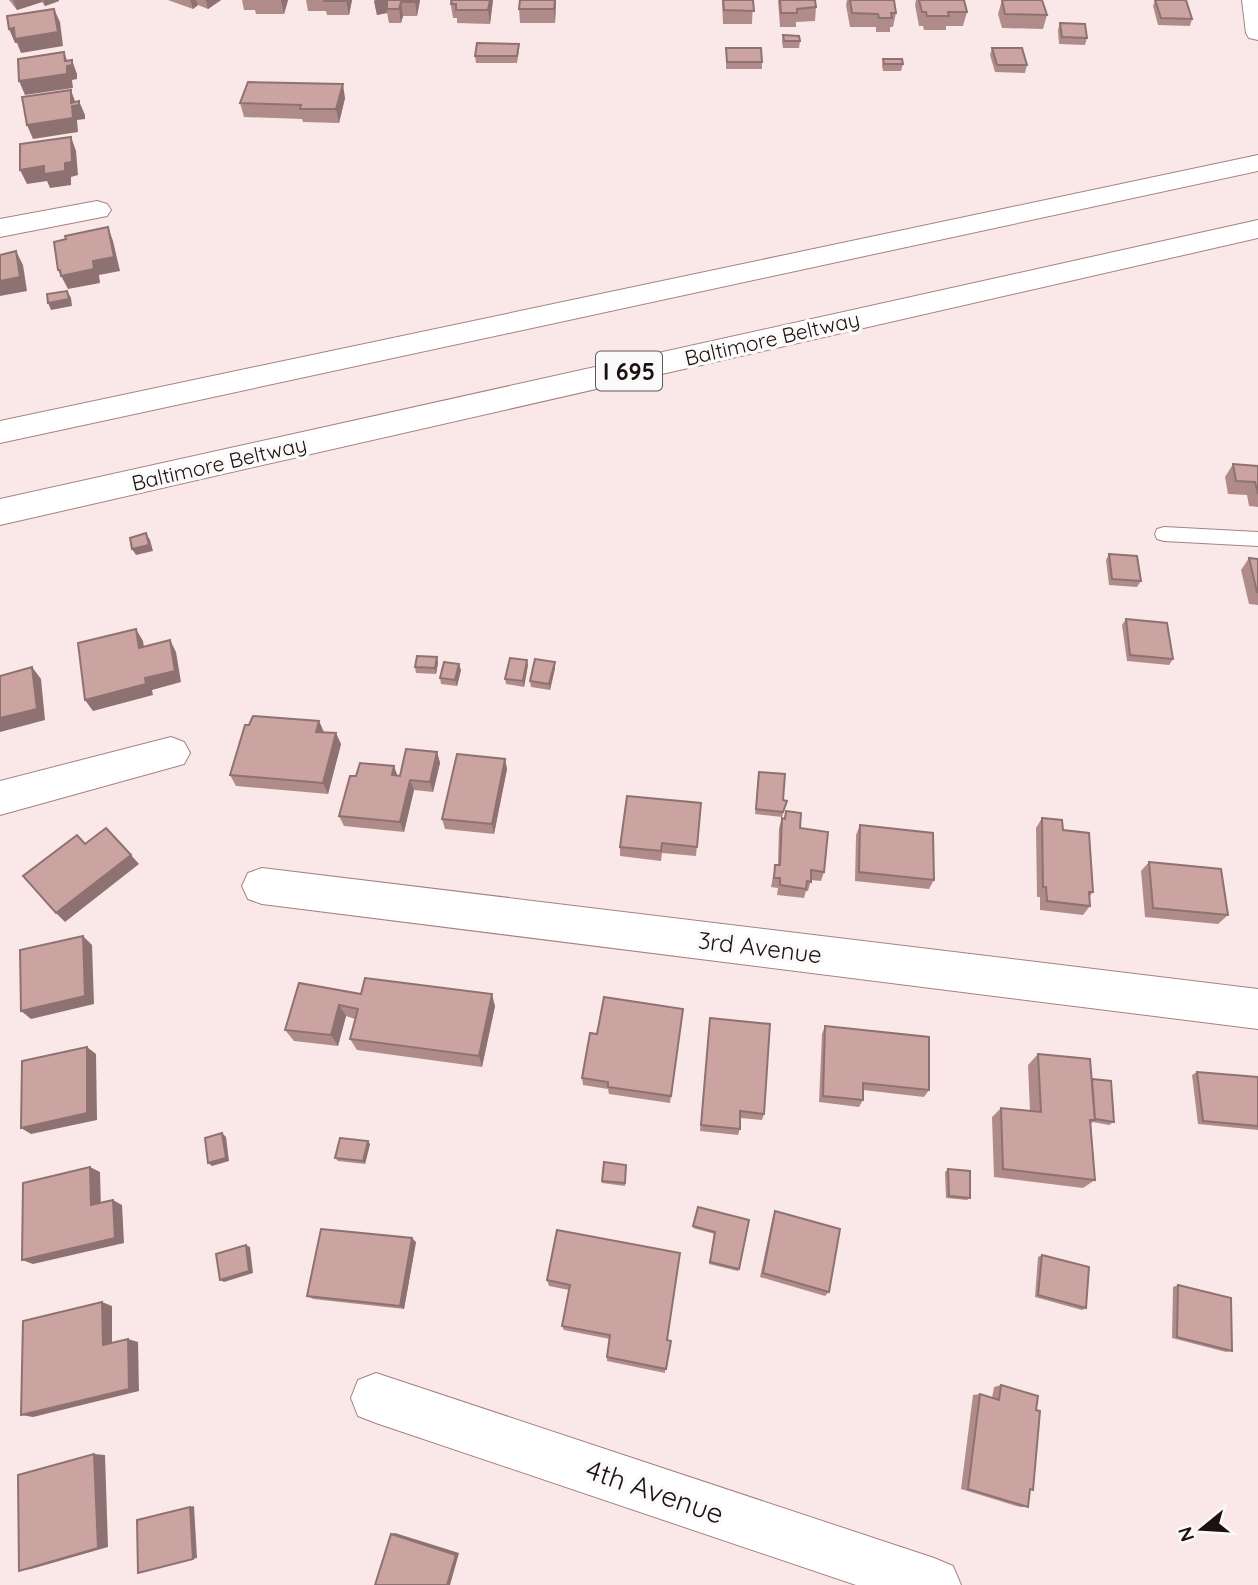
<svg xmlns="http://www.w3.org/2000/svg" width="1258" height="1585" font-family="Quicksand,sans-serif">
  <rect width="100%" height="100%" fill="#fae8e8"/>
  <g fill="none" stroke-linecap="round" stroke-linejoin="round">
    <g stroke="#a78180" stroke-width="2">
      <polygon id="lane" points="1164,527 1258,532 1258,546 1164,541 1157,539 1155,534 1157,529"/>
    </g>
    <g stroke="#a78180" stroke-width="2">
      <g id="street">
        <polygon points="97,201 107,204 111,210 107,216 0,237 0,219"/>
        <polygon points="171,737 184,742 190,753 184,764 0,815 0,781"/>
        <polygon points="262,868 1258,989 1258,1029 262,904 248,899 242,886 248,873"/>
        <polygon points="376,1373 934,1558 953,1566 961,1585 856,1585 376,1423 358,1416 351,1398 358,1380"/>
      </g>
    </g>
    <g stroke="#a78180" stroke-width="2">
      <polygon id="secondary" points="1242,0 1258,0 1258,40 1249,38 1246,33"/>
    </g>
    <g stroke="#a78180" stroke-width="2">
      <g id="highway">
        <polygon points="1258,155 1258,171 0,443 0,421"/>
        <polygon points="1258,220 1258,238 0,525 0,499"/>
      </g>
    </g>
    <use href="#lane" fill="#fff" fill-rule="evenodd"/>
    <use href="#street" fill="#fff" fill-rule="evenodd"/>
    <use href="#secondary" fill="#fff" fill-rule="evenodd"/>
    <use href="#highway" fill="#fff" fill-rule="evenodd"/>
  </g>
  <g fill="#af8c8a">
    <polygon points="9,0 59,0 59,1 45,6 42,2 17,10"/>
    <polygon points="168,0 221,0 208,9 198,5 193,9"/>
    <polygon points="242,0 288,0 284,14 256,14 255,10 244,10"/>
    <polygon points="306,0 352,0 349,15 327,15 326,11 308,11"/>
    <polygon points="374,0 420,0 417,16 403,16 401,23 389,23 387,13 377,15"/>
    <polygon points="450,0 493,0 490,24 457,23 457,18 453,18"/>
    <polygon points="556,0 555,23 520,23 519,9"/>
    <polygon points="722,0 753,0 752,24 723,24"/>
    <polygon points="778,0 815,0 816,7 815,21 796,22 796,27 780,27"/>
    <polygon points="847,0 894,0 896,13 893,27 890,27 890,32 876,32 876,27 850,27 846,5"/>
    <polygon points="916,0 964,0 967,12 963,26 946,26 946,30 924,30 923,26 919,26 915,5"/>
    <polygon points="1002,0 1047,15 1043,29 1002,28 998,14"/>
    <polygon points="1155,0 1192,19 1190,26 1158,25 1153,6"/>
    <polygon points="1060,23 1087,38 1085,45 1059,44 1058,30"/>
    <polygon points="783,35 800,41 799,48 783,48 782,42"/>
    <polygon points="519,44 519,51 517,63 476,63 475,56"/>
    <polygon points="726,48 762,62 762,69 726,69"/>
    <polygon points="992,48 1027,65 1025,73 995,72 990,55"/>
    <polygon points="883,59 903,64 901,71 883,71 882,66"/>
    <polygon points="345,98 339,123 303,122 302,119 244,117 240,103"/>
    <polygon points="1233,464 1258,466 1258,507 1249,506 1247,495 1228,494 1225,477"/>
    <polygon points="1109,554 1141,581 1137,587 1109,585 1106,560"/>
    <polygon points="1249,558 1258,559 1258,605 1249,604 1241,570"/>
    <polygon points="1126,619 1173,659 1169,665 1127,661 1122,625"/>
    <polygon points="437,657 438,663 436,674 416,673 415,667"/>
    <polygon points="528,665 524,687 506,684 505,679"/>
    <polygon points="555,668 550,690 531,687 530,681"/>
    <polygon points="461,670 457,686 441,684 440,678"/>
    <polygon points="319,721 323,732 341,744 328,794 236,786 230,775 249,725"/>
    <polygon points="437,752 440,763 433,792 414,790 404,832 344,826 339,816 356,776 400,776"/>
    <polygon points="505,759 507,769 494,834 445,829 442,819"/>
    <polygon points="758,777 783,800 787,801 782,817 755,814"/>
    <polygon points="701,803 696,856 662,853 661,861 620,856 620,847"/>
    <polygon points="786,811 800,828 824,872 821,881 811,880 808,891 806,891 804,898 777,895 778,888 771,887 775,865 778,865 779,828 782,818 784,818"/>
    <polygon points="1042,818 1063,830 1093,892 1090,896 1090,906 1083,915 1040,910 1040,897 1037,897 1036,828"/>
    <polygon points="860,825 934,880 929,889 855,881 856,835"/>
    <polygon points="1149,862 1228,915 1218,924 1145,917 1141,871"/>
    <polygon points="361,994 495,1006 482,1067 357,1050 350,1039 355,1019 346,1016 338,1046 294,1041 285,1030"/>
    <polygon points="683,1009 670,1103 609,1094 608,1089 583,1085 582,1078 597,1034"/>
    <polygon points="710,1018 764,1114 762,1120 740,1118 740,1129 738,1135 700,1131"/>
    <polygon points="825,1026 929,1090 924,1097 863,1090 863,1100 859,1107 819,1102 822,1034"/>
    <polygon points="1038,1054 1092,1079 1114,1122 1109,1125 1093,1122 1091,1124 1095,1180 1083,1188 994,1177 992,1117 1001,1108 1030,1111 1028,1065"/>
    <polygon points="1197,1072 1258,1077 1258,1130 1198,1124 1192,1075"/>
    <polygon points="370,1144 365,1164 338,1161 335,1158"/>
    <polygon points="626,1165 625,1186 602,1183 602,1181"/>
    <polygon points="948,1169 970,1198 967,1200 946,1198 945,1172"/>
    <polygon points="698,1207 749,1220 738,1271 709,1264 715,1234 693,1228"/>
    <polygon points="775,1211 829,1292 825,1296 760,1277 773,1216"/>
    <polygon points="557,1230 667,1340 665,1373 607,1361 607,1357 610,1339 564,1330 562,1326 569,1290 549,1286 547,1280"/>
    <polygon points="416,1242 404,1309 313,1299 307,1296"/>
    <polygon points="1042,1255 1086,1308 1082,1310 1035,1297 1038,1257"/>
    <polygon points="1178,1285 1232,1351 1226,1352 1172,1338 1173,1287"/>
    <polygon points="1001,1385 1036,1410 1033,1490 1030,1490 1028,1507 1020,1507 961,1489 973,1395 980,1394 992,1398 994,1387"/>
  </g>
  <g fill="#8e7271">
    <polygon points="13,0 42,0 42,2 17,10"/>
    <polygon points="43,0 59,0 59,1 45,6"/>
    <polygon points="190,0 196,0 198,5 193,9"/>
    <polygon points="206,0 221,0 208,9"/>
    <polygon points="281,0 288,0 284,14"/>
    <polygon points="347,0 352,0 349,15 346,1"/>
    <polygon points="378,0 387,0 387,13 377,15 374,1"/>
    <polygon points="415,0 420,0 417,16 415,2"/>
    <polygon points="490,0 493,0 490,24 488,10"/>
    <polygon points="555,0 556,0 555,23 554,9"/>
    <polygon points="401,2 403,16 401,23 399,9"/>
    <polygon points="54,9 60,22 63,46 21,53 17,43 15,43 9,29"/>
    <polygon points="64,52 69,66 72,60 77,74 77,79 72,80 73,88 25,95 19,81 65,61"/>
    <polygon points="343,84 345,98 339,123 336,109"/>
    <polygon points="71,90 76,104 79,101 85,115 85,119 77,120 78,132 33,139 27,125 71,103"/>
    <polygon points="71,137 76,151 78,175 71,177 71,185 50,188 47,181 27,184 20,170 65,163"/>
    <polygon points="108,227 113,241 120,271 99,275 100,283 68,289 58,270 93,261"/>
    <polygon points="16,251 23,265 27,291 0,296 0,281"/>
    <polygon points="67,291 71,298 72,306 51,310 48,303"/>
    <polygon points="146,533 150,540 153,551 136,555 132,549"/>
    <polygon points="136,629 143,641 146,660 139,648"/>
    <polygon points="170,640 176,652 181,682 152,690 153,695 93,711 85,700 145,678"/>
    <polygon points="437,657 438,663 436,674 435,668"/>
    <polygon points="527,660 528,665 524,687 523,681"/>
    <polygon points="555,662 555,668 550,690 549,684"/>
    <polygon points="459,664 461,670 457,686 455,680"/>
    <polygon points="32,667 41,679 45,720 0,732 0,718"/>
    <polygon points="319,721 324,732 316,732"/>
    <polygon points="336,733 341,744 328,794 323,783"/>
    <polygon points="437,752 440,763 433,792 430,782"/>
    <polygon points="505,759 507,769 494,834 492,824"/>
    <polygon points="394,766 398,777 392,775"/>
    <polygon points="410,780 414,790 404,832 400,822"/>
    <polygon points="131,855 139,864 65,922 56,913"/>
    <polygon points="83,936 92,945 94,1004 31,1019 21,1011"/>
    <polygon points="492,994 495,1006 482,1067 479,1056"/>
    <polygon points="339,1005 346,1016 338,1046 331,1035"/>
    <polygon points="87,1047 96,1054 97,1120 31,1134 21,1128"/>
    <polygon points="222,1133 226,1137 229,1161 212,1166 208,1163"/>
    <polygon points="368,1141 370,1144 365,1164 363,1161"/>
    <polygon points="90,1167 100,1172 101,1210 91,1205"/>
    <polygon points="113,1200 122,1205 124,1243 33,1264 22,1260"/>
    <polygon points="412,1238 416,1242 404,1309 400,1306"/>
    <polygon points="246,1245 250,1247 253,1273 224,1282 220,1280"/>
    <polygon points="102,1302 112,1306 112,1348 103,1345"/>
    <polygon points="128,1339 138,1342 139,1391 33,1417 21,1415"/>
    <polygon points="94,1454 105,1455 108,1547 31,1569 19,1571"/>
    <polygon points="194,1506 197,1558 143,1572 190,1507"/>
    <polygon points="395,1533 459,1553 450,1585 447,1585 391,1534"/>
  </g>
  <g fill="#cba3a1" stroke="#8e7271" stroke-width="2">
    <polygon points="324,0 347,0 346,1 324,1"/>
    <polygon points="387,0 415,0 415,2 401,2 399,9 387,9"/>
    <polygon points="452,0 490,0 488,10 456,10 456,4 451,4"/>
    <polygon points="520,0 555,0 554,9 519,9"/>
    <polygon points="723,0 753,0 754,11 724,10"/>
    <polygon points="780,0 815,0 816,7 797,9 797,13 781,13"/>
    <polygon points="850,0 894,0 896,13 891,13 892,18 879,18 878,14 852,13"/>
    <polygon points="919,0 964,0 967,12 948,12 949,16 927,16 926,12 922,12"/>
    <polygon points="1002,0 1042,0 1047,15 1005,14"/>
    <polygon points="1155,0 1186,0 1192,19 1161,18"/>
    <polygon points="54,9 58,32 15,39 14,28 9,29 7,16"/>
    <polygon points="1060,23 1085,24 1087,38 1062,37"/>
    <polygon points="783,35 799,36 800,41 784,41"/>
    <polygon points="477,43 519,44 517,56 475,56"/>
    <polygon points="726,48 761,48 762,62 727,62"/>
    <polygon points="992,48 1022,48 1027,65 997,65"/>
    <polygon points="64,52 65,61 72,60 72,65 67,66 67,74 19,81 18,59"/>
    <polygon points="883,59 902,59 903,64 884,64"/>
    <polygon points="248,82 343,84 336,109 300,109 301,105 240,103"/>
    <polygon points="71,90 71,103 79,101 79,105 72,106 73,118 27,125 22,97"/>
    <polygon points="71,137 72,162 65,163 65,171 44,174 44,166 20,170 20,144"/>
    <polygon points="108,227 114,257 93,261 94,269 61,276 60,270 58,270 54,242 66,239 65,236"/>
    <polygon points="16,251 20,277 0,281 0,255"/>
    <polygon points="67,291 69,299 48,303 47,294"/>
    <polygon points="1233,464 1258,466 1258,494 1255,482 1236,481"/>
    <polygon points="146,533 149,545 132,549 130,538"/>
    <polygon points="1109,554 1137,556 1141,581 1112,579"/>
    <polygon points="1249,558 1258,559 1258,592 1257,592"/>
    <polygon points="1126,619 1167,623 1173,659 1130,655"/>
    <polygon points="136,629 139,648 170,640 175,671 145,678 146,684 85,700 78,643"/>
    <polygon points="417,656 437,657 435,668 415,667"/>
    <polygon points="510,658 527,660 523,681 505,679"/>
    <polygon points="535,659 555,662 549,684 530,681"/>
    <polygon points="444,662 459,664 455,680 440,678"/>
    <polygon points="32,667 37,709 0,718 0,676"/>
    <polygon points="253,716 319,721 316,732 336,733 323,783 230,775 245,725 249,725"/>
    <polygon points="406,749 437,752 430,782 410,780 400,822 339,816 350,776 356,776 360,763 394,766 392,775 400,776"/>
    <polygon points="457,754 505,759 492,824 442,819"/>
    <polygon points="759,772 785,774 783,800 787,801 783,812 756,809"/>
    <polygon points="627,796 701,803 697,847 662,843 661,851 620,847"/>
    <polygon points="786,811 801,813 800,828 828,832 824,872 811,870 811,882 807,881 806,889 780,885 780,878 774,878 775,865 780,865 782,818 785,819"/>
    <polygon points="1042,818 1062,820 1063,830 1089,833 1093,892 1089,892 1090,906 1047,901 1046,887 1043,887"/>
    <polygon points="860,825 933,833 934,880 859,872"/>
    <polygon points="106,828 131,855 56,913 23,876 77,835 85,844"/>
    <polygon points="1149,862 1221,869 1228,915 1153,908"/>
    <polygon points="83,936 85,996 21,1011 20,950"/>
    <polygon points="365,978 492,994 479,1056 350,1039 358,1009 339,1005 331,1035 285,1030 299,983 361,994"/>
    <polygon points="604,997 683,1009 671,1096 608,1087 608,1082 582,1078 590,1033 597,1034"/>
    <polygon points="710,1018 770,1024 764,1114 740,1111 740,1129 701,1125"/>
    <polygon points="825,1026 929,1037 929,1090 863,1083 863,1100 823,1096"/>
    <polygon points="87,1047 87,1113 21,1128 22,1061"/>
    <polygon points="1038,1054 1090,1059 1095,1120 1090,1120 1095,1180 1003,1169 1001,1108 1041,1112"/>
    <polygon points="1197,1072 1258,1077 1258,1126 1203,1121"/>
    <polygon points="1092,1079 1111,1081 1114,1122 1095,1119"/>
    <polygon points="222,1133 226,1158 208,1163 205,1138"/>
    <polygon points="340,1138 368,1141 363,1161 335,1158"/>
    <polygon points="604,1162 626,1165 625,1183 602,1181"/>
    <polygon points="90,1167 91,1205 113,1200 115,1238 22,1260 23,1183"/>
    <polygon points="948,1169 970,1171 970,1198 949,1196"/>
    <polygon points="698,1207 749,1220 739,1269 710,1262 715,1232 693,1226"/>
    <polygon points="775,1211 840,1229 829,1292 763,1273"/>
    <polygon points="321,1229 412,1238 400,1306 307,1296"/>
    <polygon points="557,1230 680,1253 667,1340 671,1341 666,1369 607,1357 610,1335 562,1326 570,1285 547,1280"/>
    <polygon points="246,1245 249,1271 220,1280 216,1254"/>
    <polygon points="1042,1255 1089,1267 1086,1308 1038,1295"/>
    <polygon points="1178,1285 1231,1298 1232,1351 1177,1337"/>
    <polygon points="102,1302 103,1345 128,1339 129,1389 21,1415 23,1321"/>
    <polygon points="1001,1385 1038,1396 1036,1410 1040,1411 1033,1490 1030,1489 1028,1507 968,1489 980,1394 999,1400"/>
    <polygon points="94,1454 98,1548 19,1571 18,1475"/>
    <polygon points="190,1507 193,1559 138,1573 137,1520"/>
    <polygon points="391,1534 456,1555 447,1585 375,1585"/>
  </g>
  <g text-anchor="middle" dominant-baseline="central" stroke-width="7" stroke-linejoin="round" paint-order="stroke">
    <g font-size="21" fill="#1e100f" stroke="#fafafa">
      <text transform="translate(772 338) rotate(-13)">Baltimore Beltway</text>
      <text transform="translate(219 463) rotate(-13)">Baltimore Beltway</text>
    </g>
    <rect fill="#fafafa" stroke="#605656" stroke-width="2" x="596" y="351.5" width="66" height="39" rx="5"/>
    <g font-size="23" font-weight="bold" fill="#1e100f">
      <text x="629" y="371">I 695</text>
    </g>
    <g font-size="24" fill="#1e100f" stroke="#fafafa">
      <text transform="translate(760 947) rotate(7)">3rd Avenue</text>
    </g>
    <g font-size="28" fill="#1e100f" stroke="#fafafa">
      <text transform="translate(655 1491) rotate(19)">4th Avenue</text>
    </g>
  </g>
  <g transform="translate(1202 1529) rotate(252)" stroke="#fafafa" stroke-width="5" paint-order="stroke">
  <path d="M0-5L12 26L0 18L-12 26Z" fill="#1e100f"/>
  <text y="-10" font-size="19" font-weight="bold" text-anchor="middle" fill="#1e100f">N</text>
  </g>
</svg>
